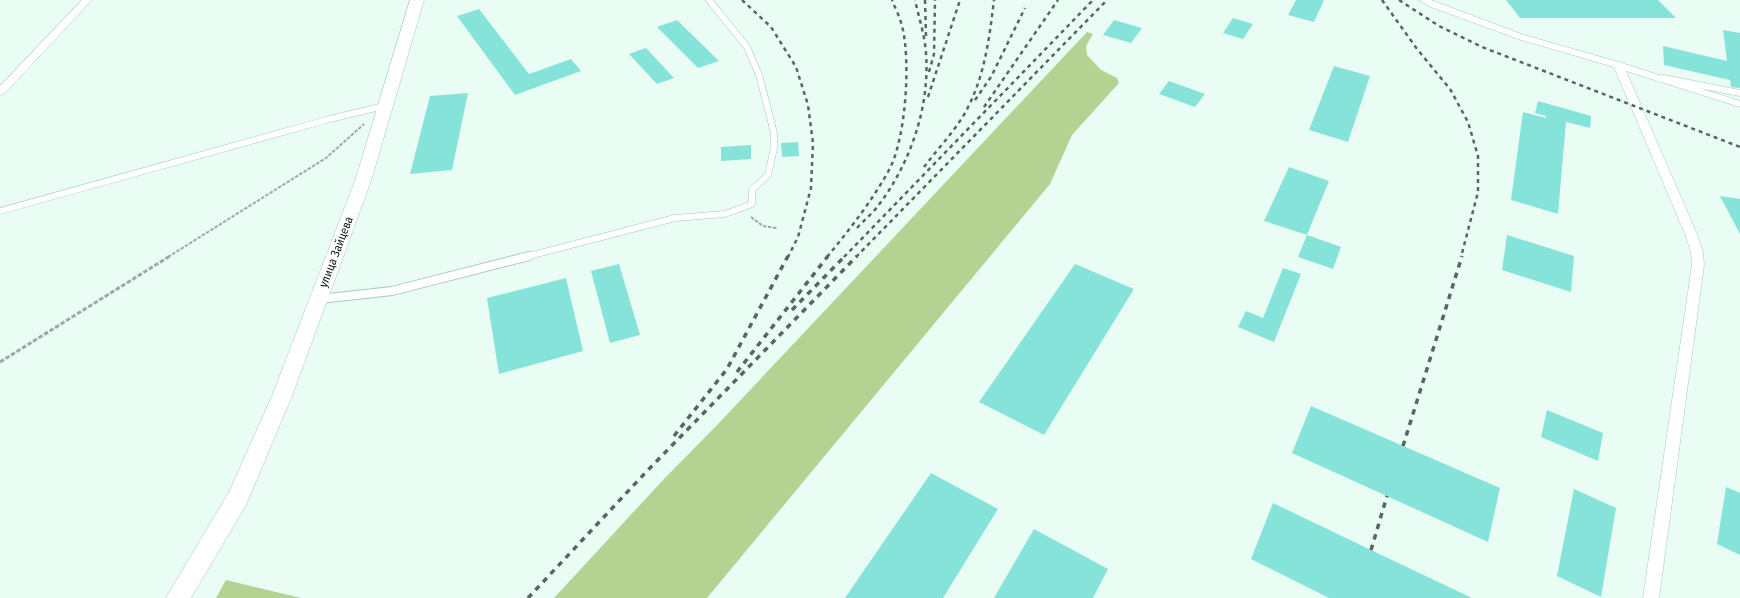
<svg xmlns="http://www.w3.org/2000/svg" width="1740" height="598" font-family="'Fira Sans Condensed',sans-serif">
  <rect width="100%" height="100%" fill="#e9fdf4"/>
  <g fill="#b4d292">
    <polygon points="1087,32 1093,34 1086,46 1087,55 1101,70 1117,78 1119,83 1072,135 1050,184 707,598 554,598 663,480 720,422"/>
    <polygon points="226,580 301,598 216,598"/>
  </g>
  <g fill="#86e3d9">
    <polygon points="1296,0 1324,0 1314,22 1288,15"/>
    <polygon points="1506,0 1658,0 1676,18 1520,18"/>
    <polygon points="479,9 529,74 571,59 581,71 515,95 457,16"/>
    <polygon points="1233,18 1253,24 1243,39 1223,33"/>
    <polygon points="677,20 719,61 698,68 657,27"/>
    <polygon points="1114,20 1142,28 1131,43 1103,35"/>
    <polygon points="1723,30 1740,33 1740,88 1731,87 1730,80 1664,65 1663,46 1727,61"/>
    <polygon points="646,48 674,78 657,84 629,54"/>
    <polygon points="1334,66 1370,76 1348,142 1309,130"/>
    <polygon points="1169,81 1205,94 1195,107 1159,94"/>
    <polygon points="468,93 452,170 410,174 430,96"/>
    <polygon points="1538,101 1591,116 1590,128 1566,122 1558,214 1511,200 1523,112 1546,118 1546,116 1535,113"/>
    <polygon points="798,142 799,156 782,157 781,143"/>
    <polygon points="751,145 751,159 721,161 721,147"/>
    <polygon points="1289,167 1329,181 1307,235 1264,221"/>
    <polygon points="1720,196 1740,199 1740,234"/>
    <polygon points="1307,235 1341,247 1333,269 1298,257"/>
    <polygon points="1507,235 1574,256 1571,292 1502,270"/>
    <polygon points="619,264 640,335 610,343 591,271"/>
    <polygon points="1075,264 1134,289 1044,435 979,402"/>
    <polygon points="1283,268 1301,274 1274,342 1238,327 1246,311 1263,318"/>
    <polygon points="566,278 583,351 499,374 487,298"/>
    <polygon points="1311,406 1500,488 1488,542 1292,453"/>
    <polygon points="1547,410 1603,433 1598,461 1541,437"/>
    <polygon points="931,473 998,509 943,598 845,598"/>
    <polygon points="1726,487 1740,493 1740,555 1717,544"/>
    <polygon points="1574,489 1616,508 1601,597 1557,576"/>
    <polygon points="1273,503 1371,550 1472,598 1329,598 1251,559"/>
    <polygon points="1034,529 1108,569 1093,598 994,598"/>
  </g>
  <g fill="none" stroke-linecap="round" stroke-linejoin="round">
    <g stroke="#a8c9bb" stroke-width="7">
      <g id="lane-far1">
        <polyline points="1664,78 1740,93"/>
        <polyline points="0,211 330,119 384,106"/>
        <polyline points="525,257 675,218 725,214 752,204 752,190 768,175 774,148 774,133 759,75 747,47 709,0"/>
      </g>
    </g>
    <g stroke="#a8c9bb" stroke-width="10">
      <polyline id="lane" points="320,299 392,291 529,256"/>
    </g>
    <g stroke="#a8c9bb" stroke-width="1">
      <g id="street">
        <polygon points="82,0 92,0 4,94 0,95 0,86"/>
        <polygon points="1419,0 1431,0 1524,35 1622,63 1740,101 1740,107 1626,71 1697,234 1703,252 1704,265 1659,598 1643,598 1692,265 1691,252 1685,234 1614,67 1518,39 1431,7"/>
      </g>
    </g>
    <g stroke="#a8c9bb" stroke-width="1">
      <polygon id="secondary" points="410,0 424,0 371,181 292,396 246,505 191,598 166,598 229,492 272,396 355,181"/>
    </g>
    <g stroke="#9aaba4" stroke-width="2" stroke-dasharray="3.5 1.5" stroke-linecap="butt">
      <polyline points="751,217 763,226 777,228"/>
      <polyline points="168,257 326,158 364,124"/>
    </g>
    <polyline stroke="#9aaba4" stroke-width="3" stroke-dasharray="4.5 2" stroke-linecap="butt" points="0,362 170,256"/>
    <use href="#lane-far1" stroke="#fff" stroke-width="6"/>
    <use href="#lane" stroke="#fff" stroke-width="8"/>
    <use href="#street" fill="#fff" fill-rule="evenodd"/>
    <use href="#secondary" fill="#fff" fill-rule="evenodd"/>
    <g stroke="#576660" stroke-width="2.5" stroke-dasharray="4 4" stroke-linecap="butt">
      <polyline points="742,0 771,27 796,67 808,105 813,143 811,188 798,237 788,257"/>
      <polyline points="925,0 926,36"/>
      <polyline points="1382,0 1417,49 1450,89 1468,122 1478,156 1478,192 1461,257"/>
      <polyline points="1399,0 1439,26 1482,47 1740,147"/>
      <polyline points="929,72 934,54 935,0"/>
      <polyline points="928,97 960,0"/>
      <polyline points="975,100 991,77 1025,8"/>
      <polyline points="984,107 1058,0"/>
      <path d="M924,167c12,-16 27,-32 38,-49 22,-36 27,-77 32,-118"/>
      <path d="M857,228c7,-8 15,-14 21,-22 32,-42 52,-99 48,-152 -1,-18 -7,-36 -11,-54"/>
      <path d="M827,257c23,-28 45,-56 62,-87 17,-31 22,-110 13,-144 -2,-9 -7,-18 -10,-26"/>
      <polyline points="844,257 1093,0"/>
      <polyline points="856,257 1107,0"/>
    </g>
    <g stroke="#576660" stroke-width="3.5" stroke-dasharray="5.5 5.5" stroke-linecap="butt">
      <polyline points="792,310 845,256"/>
      <polyline points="737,372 828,256"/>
      <polyline points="674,436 727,369 788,256"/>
      <polyline points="1403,446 1462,256"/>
      <polyline points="1371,550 1387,496"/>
      <polyline points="528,598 647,471 857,256"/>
    </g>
  </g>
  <g text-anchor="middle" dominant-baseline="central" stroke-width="3.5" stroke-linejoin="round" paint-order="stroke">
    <g font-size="12" fill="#0b1712" stroke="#fff">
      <text transform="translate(336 252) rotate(-69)">улица Зайцева</text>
    </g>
  </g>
</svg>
